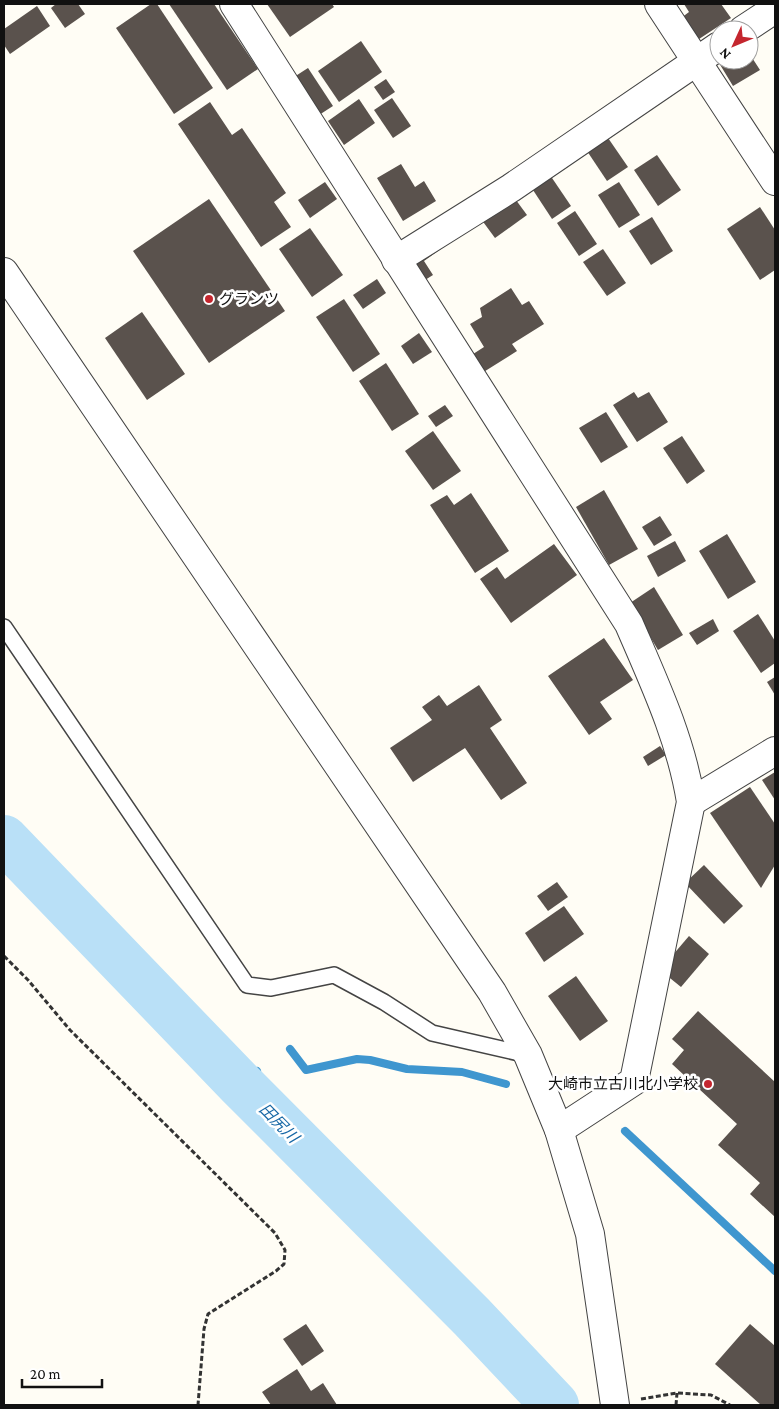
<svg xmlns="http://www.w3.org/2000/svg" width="779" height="1409" font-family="'Crimson Pro','Noto Sans JP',serif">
  <rect width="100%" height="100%" fill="#fffdf5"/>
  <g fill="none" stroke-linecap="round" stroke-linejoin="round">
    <g stroke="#3f96cf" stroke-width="8">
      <polyline points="290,1049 306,1070 357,1059 370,1060 407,1069 462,1072 506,1084"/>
      <polyline points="239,1083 257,1071"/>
      <polyline points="625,1131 775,1271"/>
    </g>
    <polyline stroke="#b9e0f7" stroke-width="48" points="4,839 239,1083 472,1317 555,1405"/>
  </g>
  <g fill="#5a524d">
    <polygon points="56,4 78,4 85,14 65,28 51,8"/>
    <polygon points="151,4 157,4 213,88 174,114 116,28"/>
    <polygon points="169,4 214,4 258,69 227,90"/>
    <polygon points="267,4 332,4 334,7 290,37"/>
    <polygon points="684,4 721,4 731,18 696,41 681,18 689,12"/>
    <polygon points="37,6 50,26 10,54 4,45 4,29"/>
    <polygon points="361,41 382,72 339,102 318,71"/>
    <polygon points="749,53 760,70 733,86 716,58 719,60 749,60"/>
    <polygon points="308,68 333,106 319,115 294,77"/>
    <polygon points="386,79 395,92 383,100 374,87"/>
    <polygon points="392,98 411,126 393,138 374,110"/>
    <polygon points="359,99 375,123 344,145 328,121"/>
    <polygon points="210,102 232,135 242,128 286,193 274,202 291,227 261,247 178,124"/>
    <polygon points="606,135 628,167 607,181 585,148"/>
    <polygon points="657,155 681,190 658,206 634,170"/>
    <polygon points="401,164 415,187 424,181 436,201 403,221 377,178"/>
    <polygon points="550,175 571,206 552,219 531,187"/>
    <polygon points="325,182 337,199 310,218 298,200"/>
    <polygon points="619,182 640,215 619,228 598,195"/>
    <polygon points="513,196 527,215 495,238 481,219"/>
    <polygon points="209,199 285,311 209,363 133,251"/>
    <polygon points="760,207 775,230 775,270 760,280 727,229"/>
    <polygon points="575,211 597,244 579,256 557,223"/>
    <polygon points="652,217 673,251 651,265 629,231"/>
    <polygon points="310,228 343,275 312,297 279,249"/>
    <polygon points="442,235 448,244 424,261 433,275 425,280 409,257"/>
    <polygon points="603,249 626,283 607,296 583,262"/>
    <polygon points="377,279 386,293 363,309 353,295"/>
    <polygon points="511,288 522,305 529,301 544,324 512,344 517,351 482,373 470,356 484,347 470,324 482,317 480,308"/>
    <polygon points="344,299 380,354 353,372 316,317"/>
    <polygon points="142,312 185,374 147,400 105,338"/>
    <polygon points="419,333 432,352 413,364 401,346"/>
    <polygon points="386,363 419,414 392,431 359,381"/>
    <polygon points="634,392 638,398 649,392 668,422 637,442 613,405"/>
    <polygon points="445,405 453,416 436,427 428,416"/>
    <polygon points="606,412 628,447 601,463 579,428"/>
    <polygon points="433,431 461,471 433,490 405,451"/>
    <polygon points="682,436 705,471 687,484 663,448"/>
    <polygon points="604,490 638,549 609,565 576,507"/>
    <polygon points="471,493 509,551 475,573 430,505 447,495 454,505"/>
    <polygon points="660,516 672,535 654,546 642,527"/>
    <polygon points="727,534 756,582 728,599 699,551"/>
    <polygon points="675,541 686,561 658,577 647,556"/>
    <polygon points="554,544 577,575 511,623 480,579 497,567 505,579"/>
    <polygon points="654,587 683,635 658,650 630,603"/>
    <polygon points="758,614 775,641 775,663 761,673 733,631"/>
    <polygon points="713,619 719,631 697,645 689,633"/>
    <polygon points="604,638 633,680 600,702 612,719 589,735 548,676"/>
    <polygon points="775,677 775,695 767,682"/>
    <polygon points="479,685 502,720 490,728 527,783 501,800 465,748 413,782 390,748 432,720 422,707 439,695 447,706"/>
    <polygon points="660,746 666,755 648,766 643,757"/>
    <polygon points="775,772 775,800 762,780"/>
    <polygon points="750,787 775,824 775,865 761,888 710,813"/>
    <polygon points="704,865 743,906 724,924 685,883"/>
    <polygon points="557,882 568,897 548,911 537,896"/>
    <polygon points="564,906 584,934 544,962 525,933"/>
    <polygon points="689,936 709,954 681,987 660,970"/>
    <polygon points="576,976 608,1021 580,1041 548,996"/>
    <polygon points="698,1011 775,1082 775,1217 750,1194 760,1183 718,1145 737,1124 672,1064 684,1050 672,1039"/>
    <polygon points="306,1324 324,1351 302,1366 283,1339"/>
    <polygon points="750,1324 775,1346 775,1405 761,1405 715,1364"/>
    <polygon points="297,1369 311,1391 323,1383 337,1405 271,1405 262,1392"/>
  </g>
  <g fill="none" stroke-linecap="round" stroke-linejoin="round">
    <g stroke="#444" stroke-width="18">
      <polyline id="service" points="4,627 247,985 271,988 334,975 384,1002 432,1033 528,1055"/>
    </g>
    <g stroke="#444" stroke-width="30">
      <g id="minor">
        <path d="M234,4l395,620c25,58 52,115 62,178l-57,279 -75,49"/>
        <polyline points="659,4 775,181"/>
        <polyline points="743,30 775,9"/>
        <polyline points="396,260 511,188 719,46"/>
        <polyline points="691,802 775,751"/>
      </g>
    </g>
    <g stroke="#444" stroke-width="30">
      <polyline id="tertiary" points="4,272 492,992 528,1055 559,1130 590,1234 615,1405"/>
    </g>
    <g stroke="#333" stroke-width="3" stroke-dasharray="5 2.5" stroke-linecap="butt">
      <polyline points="4,956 28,980 70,1030 275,1233 285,1250 284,1264 276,1271 208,1314 204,1329 198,1405"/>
      <polyline points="641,1399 677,1393 711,1395 730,1405"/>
      <polyline points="676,1405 677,1393"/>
    </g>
    <use href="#service" stroke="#fff" stroke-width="15"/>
    <use href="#minor" stroke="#fff" stroke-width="28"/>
    <use href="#tertiary" stroke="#fff" stroke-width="28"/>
  </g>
  <g fill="#c4262e" stroke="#fff" stroke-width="2">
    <circle cx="209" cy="299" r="5"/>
    <circle cx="708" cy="1084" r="5"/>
  </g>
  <g text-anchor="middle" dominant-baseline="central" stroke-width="5" stroke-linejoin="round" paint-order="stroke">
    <g font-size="15" fill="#111" stroke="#fff" text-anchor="start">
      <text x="219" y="299">グランツ</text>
      <text x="698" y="1084" text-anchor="end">大崎市立古川北小学校</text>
    </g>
    <g font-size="16" font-style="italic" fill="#1768a6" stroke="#fff">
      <text transform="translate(279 1123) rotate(45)">田尻川</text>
    </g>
  </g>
  <rect width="779" height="1409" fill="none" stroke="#111111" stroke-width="10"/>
  <g transform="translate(734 45) rotate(226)"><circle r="24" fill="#ffffff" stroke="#a0a0a0"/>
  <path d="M0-4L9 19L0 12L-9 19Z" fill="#c4262e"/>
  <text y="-8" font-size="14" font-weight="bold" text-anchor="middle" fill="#111111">N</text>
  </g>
  <path d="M22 1379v8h80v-8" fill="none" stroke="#111111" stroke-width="2.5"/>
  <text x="30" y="1379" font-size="15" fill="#111111" stroke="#ffffff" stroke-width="4" paint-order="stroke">20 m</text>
</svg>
